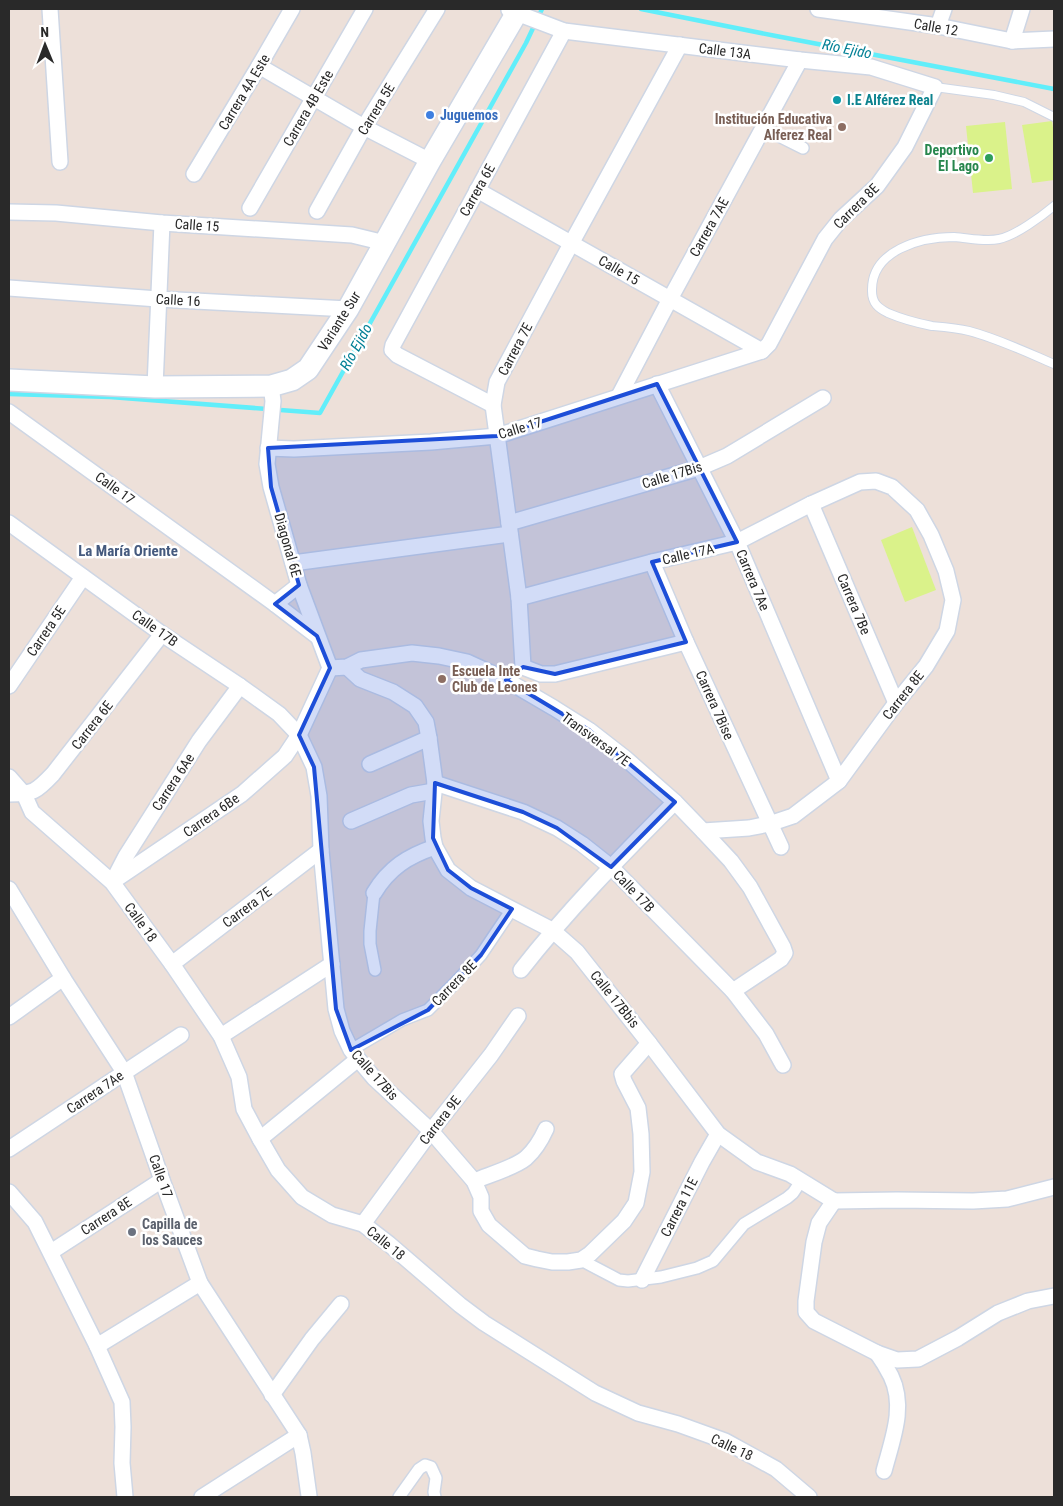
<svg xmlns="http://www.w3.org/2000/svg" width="1063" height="1506" font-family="'Roboto Condensed',sans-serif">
  <rect width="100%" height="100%" fill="#ede0d9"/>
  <g fill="#daf28a">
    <polygon points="1052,121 1054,134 1054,180 1032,183 1022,125"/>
    <polygon points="1005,122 1012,189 973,193 966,126"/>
    <polygon points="912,527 936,590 905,602 881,540"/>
  </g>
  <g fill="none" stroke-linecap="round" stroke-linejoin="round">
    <g stroke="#61eefa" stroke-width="4.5">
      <polyline points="641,9 776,36 1054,89"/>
      <polyline points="9,394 110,397 320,413 526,43 542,9"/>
    </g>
    <g stroke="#ced6e4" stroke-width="10">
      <g id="service">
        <polyline points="935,87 994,95 1024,102 1054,117"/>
        <path d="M1054,206c-12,10 -39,30 -55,33 -14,3 -30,-1 -45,-2 -33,0 -83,13 -82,54 0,12 6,17 16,22 14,6 29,10 44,13 12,1 25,2 37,5 30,8 57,21 85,33"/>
      </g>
    </g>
    <g stroke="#ced6e4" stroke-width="14">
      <g id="pedestrian">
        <polyline points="763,128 803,148"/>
        <polyline points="374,893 370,931 370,944 375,970"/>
        <polyline points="351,1050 402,1020 428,1010 455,983 481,955 512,909"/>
        <polyline points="581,1260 619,1280 628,1281 661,1277 697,1268 713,1261 744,1224 787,1198 793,1193 801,1181"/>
        <polyline points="399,1497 419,1469 425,1465 431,1467 436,1478 434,1492 435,1497"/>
      </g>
    </g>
    <g stroke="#ced6e4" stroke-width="18">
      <g id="minor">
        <polyline points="50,9 60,162"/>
        <polyline points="818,9 938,26 1012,41 1054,39"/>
        <polyline points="938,26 944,9"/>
        <polyline points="1012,41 1022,9"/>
        <polyline points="259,66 364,127 430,161"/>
        <polyline points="194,174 259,66 292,9"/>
        <polyline points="477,190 762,351"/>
        <polyline points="250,208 365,9"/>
        <polyline points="317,211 364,127 437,9"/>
        <polyline points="9,212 56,213 162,223 352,235 385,243"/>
        <polyline points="9,288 158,299 348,309"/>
        <polyline points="657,384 737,542 839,781"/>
        <polyline points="271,386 273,401 267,464 271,487 299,585 330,668"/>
        <polyline points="155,387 162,223"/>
        <polyline points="619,396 670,299 800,60"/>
        <polyline points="493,405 397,355 392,350 393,345 564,31"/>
        <polyline points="9,412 275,604 317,636"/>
        <polyline points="268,448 294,449 431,442 497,436 762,351 769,344 825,239 841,219 877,186 905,147 935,87 871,67 800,60 564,31 509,10"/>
        <polyline points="811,504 896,703"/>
        <polyline points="9,523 162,634 240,686 279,714 299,735 314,767 319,796 321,850 336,1009 342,1031 351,1050 358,1059 374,1078 431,1131 474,1181 481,1197 481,1211 489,1225 525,1256 537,1259 552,1262 568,1262 581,1260 590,1254 624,1221 636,1203 642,1172 641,1134 638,1108 624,1081 622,1074 649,1043"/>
        <polyline points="509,523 699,468 727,456 823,398"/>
        <polyline points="652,562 686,642 781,847"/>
        <polyline points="293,563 510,534"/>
        <polyline points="519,598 652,562 737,542 811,504 860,482 876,481 892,487 917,510 931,535 946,571 953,600 947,631 926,666 896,703 839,781 793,816 769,824 749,828 703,831"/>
        <polyline points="275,604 299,585"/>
        <polyline points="347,667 360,679 393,692 415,706 426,722 429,738 435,783 431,821 433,838 435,847 448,870 471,888 552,930 577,952 649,1043 718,1134 757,1162 790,1174 834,1201"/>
        <polyline points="523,667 519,598 493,405 497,382 572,242 680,45"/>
        <polyline points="523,667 541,674 555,674 686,642"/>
        <polyline points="330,668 347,667 361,660 412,653 439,656 467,662 506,680 554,708 589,730 625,758 675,802 703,831 731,861 750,887 783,947 785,953 781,959 733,991"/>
        <polyline points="9,686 83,577"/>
        <polyline points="370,764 429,738"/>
        <polyline points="9,777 24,794 32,812 112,882 172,964 221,1036 239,1077 244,1109 260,1139 278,1170 302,1197 332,1215 363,1224 389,1244 460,1305 484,1323 595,1393 638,1413 678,1424 725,1441 776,1469 809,1497"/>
        <polyline points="435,783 523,812 557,828 582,844 611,867 733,991 766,1034 783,1065"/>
        <path d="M9,794c24,0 27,-2 44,-20l109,-140"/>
        <polyline points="351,821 411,795 434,791"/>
        <polyline points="113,881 126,856 199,741 240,686"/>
        <polyline points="112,882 242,794 285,756 299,735 330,668"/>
        <polyline points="9,889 63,978 124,1072 162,1180 200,1283 299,1435 303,1453 309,1496"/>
        <path d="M374,893c15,-25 34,-37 61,-46"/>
        <polyline points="172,964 321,850"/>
        <path d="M521,970c47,-60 100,-114 154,-168"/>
        <polyline points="9,1017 63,978"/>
        <polyline points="221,1036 332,964"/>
        <polyline points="260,1139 358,1059"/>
        <polyline points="9,1149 181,1035"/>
        <path d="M474,1181c14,-6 40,-13 52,-23 9,-8 15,-18 20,-29"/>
        <polyline points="9,1192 35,1222 97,1346 122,1402 123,1427 122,1463 125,1497"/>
        <polyline points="834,1201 819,1223 814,1242 806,1301 806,1312 814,1321 877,1353 897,1360 918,1359 958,1338 998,1313 1028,1301 1054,1296"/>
        <polyline points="834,1201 897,1200 973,1201 1007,1199 1054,1187"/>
        <polyline points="363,1224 431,1131 491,1055 518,1016"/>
        <polyline points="51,1252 162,1180"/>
        <polyline points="642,1280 702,1162 718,1134"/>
        <polyline points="97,1346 200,1283"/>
        <path d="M877,1353c5,7 10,15 14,23 15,31 1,64 -7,95"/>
        <polyline points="272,1395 312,1339 341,1304"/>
        <polyline points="202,1497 299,1435"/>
      </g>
    </g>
    <g stroke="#ced6e4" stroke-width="24">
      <polyline id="secondary" points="9,380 155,387 271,386 292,380 308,369 348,309 430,161 519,9"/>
    </g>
    <use href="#service" stroke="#fff" stroke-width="8"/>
    <use href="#pedestrian" stroke="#fff" stroke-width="11"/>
    <use href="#minor" stroke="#fff" stroke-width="15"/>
    <use href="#secondary" stroke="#fff" stroke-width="21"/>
  </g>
  <path fill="#1d4ed8" fill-opacity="0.2" stroke="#1d4ed8" stroke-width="4" stroke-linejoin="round" d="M657,384l80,158 -85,20 34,80 -131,32 -32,-7 -17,13 83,50 86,72 -64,65 -54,-39 -34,-16 -88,-29 -2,55 15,32 23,18 41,21 -31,46 -53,55 -77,40 -15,-41 -22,-242 -15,-32 31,-67 -13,-32 -42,-32 24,-19 -28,-98 -3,-39 229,-12z"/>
  <circle fill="#0f9aa8" stroke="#fff" stroke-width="2" cx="837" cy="100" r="5"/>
  <circle fill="#3f7fe0" stroke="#fff" stroke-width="2" cx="430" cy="115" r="5"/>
  <g fill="#8d6e63" stroke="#fff" stroke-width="2">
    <circle cx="842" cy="127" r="5"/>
    <circle cx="442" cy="679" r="5"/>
  </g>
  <circle fill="#2e9e5b" stroke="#fff" stroke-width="2" cx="989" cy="158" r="5"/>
  <circle fill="#6b7280" stroke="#fff" stroke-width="2" cx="132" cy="1232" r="5"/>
  <g text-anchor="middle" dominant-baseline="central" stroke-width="5" stroke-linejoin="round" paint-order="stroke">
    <g font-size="14" fill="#292929" stroke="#fff">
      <text transform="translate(936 27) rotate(10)">Calle 12</text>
      <text transform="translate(725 51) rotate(7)">Calle 13A</text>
      <text transform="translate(244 92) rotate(-59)">Carrera 4A Este</text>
      <text transform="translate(308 108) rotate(-60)">Carrera 4B Este</text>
      <text transform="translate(376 109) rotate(-59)">Carrera 5E</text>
      <text transform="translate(477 190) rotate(-61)">Carrera 6E</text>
      <text transform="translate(856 206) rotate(-45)">Carrera 8E</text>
      <text transform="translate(197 225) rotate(4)">Calle 15</text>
      <text transform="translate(709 227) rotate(-61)">Carrera 7AE</text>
      <text transform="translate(619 270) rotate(30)">Calle 15</text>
      <text transform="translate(178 300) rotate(3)">Calle 16</text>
      <text transform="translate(339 321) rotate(-58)">Variante Sur</text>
      <text transform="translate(515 349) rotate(-62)">Carrera 7E</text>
      <text transform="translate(520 428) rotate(-17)">Calle 17</text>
      <text transform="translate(672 475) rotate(-17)">Calle 17Bis</text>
      <text transform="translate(115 488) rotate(36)">Calle 17</text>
      <text transform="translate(288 545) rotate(74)">Diagonal 6E</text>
      <text transform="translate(688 554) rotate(-13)">Calle 17A</text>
      <text transform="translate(753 580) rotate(67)">Carrera 7Ae</text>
      <text transform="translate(854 604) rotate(67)">Carrera 7Be</text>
      <text transform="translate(155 628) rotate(35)">Calle 17B</text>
      <text transform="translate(46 631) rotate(-56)">Carrera 5E</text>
      <text transform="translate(903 695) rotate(-52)">Carrera 8E</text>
      <text transform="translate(715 705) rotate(66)">Carrera 7Bise</text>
      <text transform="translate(92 725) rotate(-52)">Carrera 6E</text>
      <text transform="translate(596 739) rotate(36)">Transversal 7E</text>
      <text transform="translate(173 782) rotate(-57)">Carrera 6Ae</text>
      <text transform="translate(211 815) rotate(-35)">Carrera 6Be</text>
      <text transform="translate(634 891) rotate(46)">Calle 17B</text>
      <text transform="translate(247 907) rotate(-37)">Carrera 7E</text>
      <text transform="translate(141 922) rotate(54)">Calle 18</text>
      <text transform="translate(454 983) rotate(-46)">Carrera 8E</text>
      <text transform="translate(615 999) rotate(51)">Calle 17Bbis</text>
      <text transform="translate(375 1075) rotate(48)">Calle 17Bis</text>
      <text transform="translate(95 1092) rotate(-34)">Carrera 7Ae</text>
      <text transform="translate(440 1120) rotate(-52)">Carrera 9E</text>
      <text transform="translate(161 1176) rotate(70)">Calle 17</text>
      <text transform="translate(679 1207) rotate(-63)">Carrera 11E</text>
      <text transform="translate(106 1216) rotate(-33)">Carrera 8E</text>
      <text transform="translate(386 1243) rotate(39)">Calle 18</text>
      <text transform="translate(732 1447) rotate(25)">Calle 18</text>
    </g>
    <g font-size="14" font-weight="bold" fill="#0d838f" stroke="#fff" text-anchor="start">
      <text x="847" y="100">I.E Alférez Real</text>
    </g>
    <g font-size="14" font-weight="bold" fill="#366cbe" stroke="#fff" text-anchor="start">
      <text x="440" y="115">Juguemos</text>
    </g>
    <g font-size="14" font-weight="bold" fill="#785e54" stroke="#fff" text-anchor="end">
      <text x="832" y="119">Institución Educativa<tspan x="832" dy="16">Alferez Real</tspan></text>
      <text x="452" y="671" text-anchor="start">Escuela Inte<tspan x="452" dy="16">Club de Leones</tspan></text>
    </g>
    <g font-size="14" font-weight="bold" fill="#27864d" stroke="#fff" text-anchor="end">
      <text x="979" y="150">Deportivo<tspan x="979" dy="16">El Lago</tspan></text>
    </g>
    <g font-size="14" font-weight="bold" fill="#5b616d" stroke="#fff" text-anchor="start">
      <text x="142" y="1224">Capilla de<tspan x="142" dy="16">los Sauces</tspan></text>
    </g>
    <g font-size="15" font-style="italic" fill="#038096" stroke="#fff">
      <text transform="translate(847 49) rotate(11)">Río Ejido</text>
      <text transform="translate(356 347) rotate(-61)">Río Ejido</text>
    </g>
    <g font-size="15" font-weight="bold" fill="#455a7e" stroke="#fff">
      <text x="128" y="551">La María Oriente</text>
    </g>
  </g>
  <rect width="1063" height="1506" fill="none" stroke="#292929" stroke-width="20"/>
  <g transform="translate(45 45) rotate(359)" stroke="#ffffff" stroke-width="4" paint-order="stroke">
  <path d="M0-4L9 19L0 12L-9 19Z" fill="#292929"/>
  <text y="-8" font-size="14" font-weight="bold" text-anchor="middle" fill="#292929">N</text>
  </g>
</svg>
